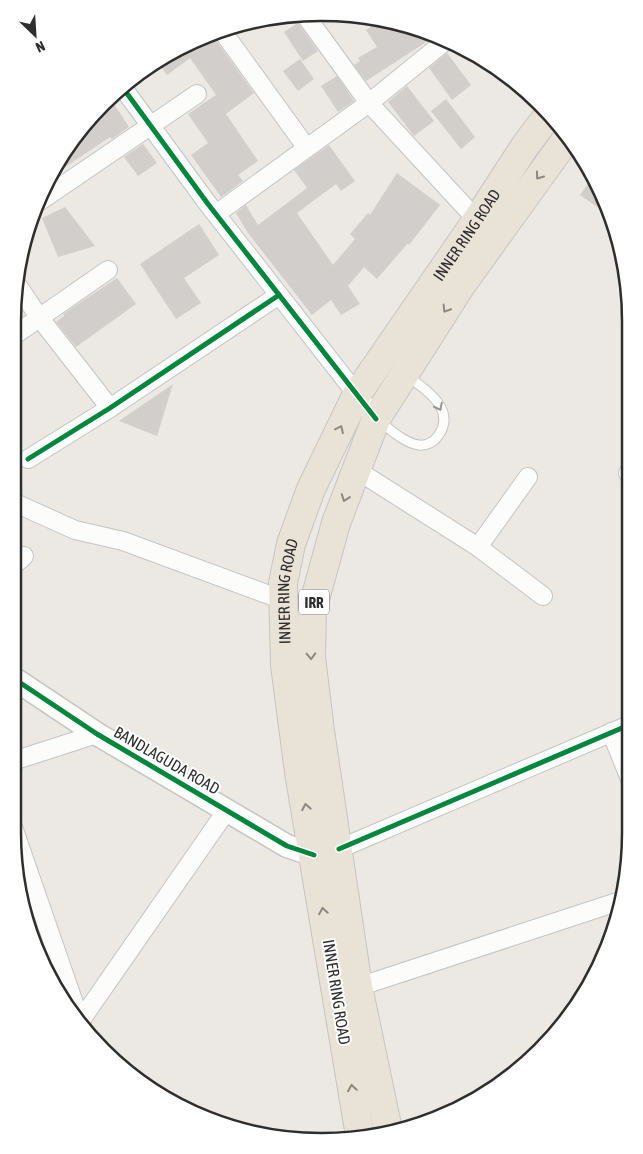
<svg xmlns="http://www.w3.org/2000/svg" width="643" height="1154" font-family="'Asap Condensed',sans-serif">
  <rect width="100%" height="100%" fill="#ece8e4"/>
  <g fill="#d1cecb">
    <polygon points="380,21 431,39 366,81 354,65 360,61 358,58 377,47 366,30"/>
    <polygon points="298,23 318,51 303,61 284,32"/>
    <polygon points="215,39 254,93 226,114 258,161 238,175 243,181 221,197 191,155 208,143 188,114 216,95 190,58 167,75 159,64 194,47 196,50"/>
    <polygon points="447,53 471,85 452,100 429,68"/>
    <polygon points="300,59 314,79 298,91 283,71"/>
    <polygon points="337,76 354,101 338,112 321,86"/>
    <polygon points="407,86 434,121 414,136 388,102"/>
    <polygon points="446,99 475,137 461,149 431,111"/>
    <polygon points="112,101 129,127 112,139 110,137 52,176 54,167"/>
    <polygon points="143,144 157,163 138,176 124,157"/>
    <polygon points="329,145 355,181 341,191 336,184 297,213 333,265 355,239 350,234 368,213 370,215 397,173 440,205 409,245 408,243 377,279 364,267 348,286 360,304 341,315 331,300 312,315 248,233 236,213 246,205 258,225 307,188 294,170"/>
    <polygon points="592,178 595,183 612,217 580,195"/>
    <polygon points="65,207 95,246 58,257 42,218"/>
    <polygon points="199,224 219,255 184,278 201,303 176,319 140,264"/>
    <polygon points="117,278 136,304 76,347 56,322 64,316 63,314"/>
    <polygon points="173,384 157,436 119,421"/>
  </g>
  <g fill="none" stroke-linecap="round" stroke-linejoin="round">
    <g stroke="#c5c4c5" stroke-width="11">
      <path id="service" d="M379,421c11,8 25,22 40,24 7,1 15,-3 19,-9 19,-26 -12,-47 -31,-60"/>
    </g>
    <g stroke="#c5c4c5" stroke-width="20">
      <g id="minor">
        <polyline points="308,19 369,103 477,220"/>
        <polyline points="223,32 306,147"/>
        <polyline points="123,88 208,204 376,419"/>
        <polyline points="40,201 197,94"/>
        <polyline points="216,214 369,103 443,43"/>
        <polyline points="16,283 39,317 110,408"/>
        <polyline points="13,336 108,270"/>
        <polyline points="28,459 110,408 279,295"/>
        <polyline points="355,469 478,547 543,596"/>
        <polyline points="628,473 629,475"/>
        <polyline points="13,502 75,530 123,541 283,600"/>
        <polyline points="478,547 528,477"/>
        <polyline points="13,566 24,556"/>
        <polyline points="611,732 630,779"/>
        <polyline points="13,761 97,734"/>
        <polyline points="13,827 82,1026"/>
        <polyline points="339,849 629,725"/>
        <polyline points="358,987 620,901"/>
        <polyline points="79,1023 227,810"/>
      </g>
    </g>
    <g stroke="#c5c4c5" stroke-width="25">
      <polyline id="tertiary" points="13,678 97,734 287,846 314,855"/>
    </g>
    <g stroke="#c6c5c4" stroke-width="30">
      <g id="trunk">
        <polyline points="388,1130 358,987 320,731 311,657 312,610 336,523 376,419 462,284 568,137"/>
        <path id="s1" d="M360,1136l-61,-364 -14,-107 -2,-82 8,-39 20,-55 46,-95 120,-174 48,-74 24,-32"/>
      </g>
    </g>
    <use href="#service" stroke="#fcfcfb" stroke-width="9"/>
    <use href="#minor" stroke="#fcfcfb" stroke-width="18"/>
    <use href="#tertiary" stroke="#fcfcfb" stroke-width="22"/>
    <use href="#trunk" stroke="#e9e2d6" stroke-width="28"/>
    <g stroke="#fff" stroke-width="8">
      <g id="cycleway">
        <polyline points="123,88 208,204 376,419"/>
        <polyline points="28,459 110,408 279,295"/>
        <polyline points="13,678 97,734 287,846 314,855"/>
        <polyline points="339,849 629,725"/>
      </g>
    </g>
    <use href="#cycleway" stroke="#00873e" stroke-width="5"/>
  </g>
  <defs><path id="oneway-chevron" d="M-2-3.5L2.5 0L-2 3.5" fill="none" stroke-width="1.6" stroke-linecap="round" stroke-linejoin="round" transform="scale(1.25)"/></defs>
  <g stroke="#8c8882">
    <use href="#oneway-chevron" transform="translate(539 176) rotate(126)"/>
    <use href="#oneway-chevron" transform="translate(446 309) rotate(122)"/>
    <use href="#oneway-chevron" transform="translate(340 429) rotate(-64)"/>
    <use href="#oneway-chevron" transform="translate(345 498) rotate(110)"/>
    <use href="#oneway-chevron" transform="translate(311 656) rotate(88)"/>
    <use href="#oneway-chevron" transform="translate(306 807) rotate(-100)"/>
    <use href="#oneway-chevron" transform="translate(323 911) rotate(-99)"/>
    <use href="#oneway-chevron" transform="translate(352 1088) rotate(-99)"/>
  </g>
  <use stroke="#959594" href="#oneway-chevron" transform="translate(439 407) rotate(63)"/>
  <g text-anchor="middle" dominant-baseline="central" stroke-width="4" stroke-linejoin="round" paint-order="stroke">
    <rect fill="#fff" stroke="#6d6d6d" stroke-width="1" x="299" y="589.5" width="30" height="25" rx="4"/>
    <g font-size="15" font-weight="bold" fill="#2e2e2e">
      <text x="314" y="602">IRR</text>
    </g>
    <g font-size="16" fill="#2e2e2e" stroke="#fff">
      <text stroke="none"><textPath href="#s1" startOffset="956">INNER RING ROAD</textPath></text>
      <text stroke="none"><textPath href="#s1" startOffset="551">INNER RING ROAD</textPath></text>
      <text transform="translate(167 760) rotate(30)">BANDLAGUDA ROAD</text>
      <text transform="translate(337 992) rotate(81)">INNER RING ROAD</text>
    </g>
  </g>
  <path d="M0 0H643V1154H0ZM321 21H322A300 300 0 0 1 622 321V833A300 300 0 0 1 322 1133H321A300 300 0 0 1 21 833V321A300 300 0 0 1 321 21Z" fill="#fff" fill-rule="evenodd"/>
  <path fill="none" stroke="#2e2e2e" stroke-width="2.5" d="M321 21H322A300 300 0 0 1 622 321V833A300 300 0 0 1 322 1133H321A300 300 0 0 1 21 833V321A300 300 0 0 1 321 21Z"/>
  <g transform="translate(35 35) rotate(155)" stroke="#ffffff" stroke-width="4" paint-order="stroke">
  <path d="M0-4L9 19L0 12L-9 19Z" fill="#2e2e2e"/>
  <text y="-8" font-size="14" font-weight="bold" text-anchor="middle" fill="#2e2e2e">N</text>
  </g>
</svg>
